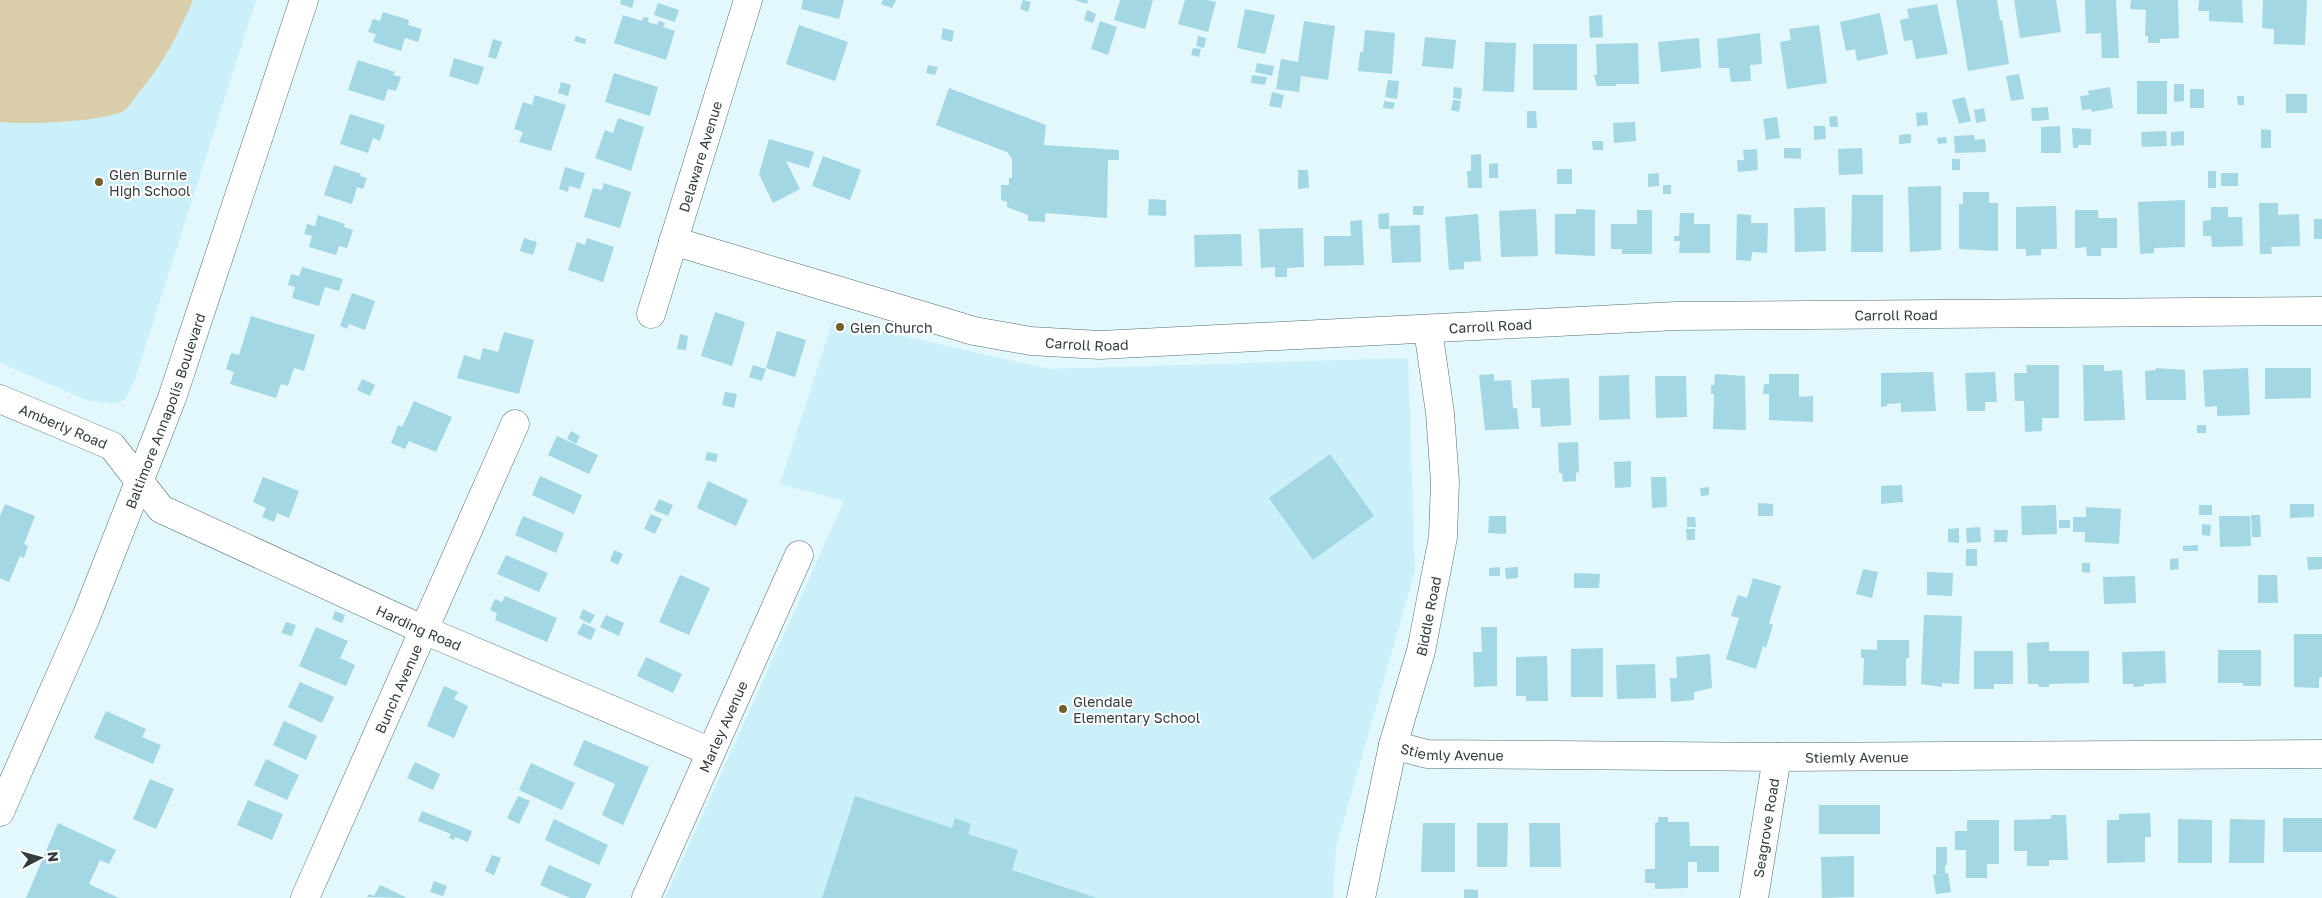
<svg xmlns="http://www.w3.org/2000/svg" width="2322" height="898" font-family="'Golos Text',sans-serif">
  <rect width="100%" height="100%" fill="#e2f8fd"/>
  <g fill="#cbf0f9">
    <polygon points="0,0 256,0 134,382 125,399 116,404 89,401 0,363"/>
    <polygon points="833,320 1049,369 1408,358 1415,571 1336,847 1333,898 665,898 844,501 780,484"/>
  </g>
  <path fill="#dacda9" d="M0,0h193c-15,35 -31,66 -56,95 -3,4 -8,12 -12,15 -18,12 -102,15 -125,12z"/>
  <g fill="#a3d7e3">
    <polygon points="621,0 634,0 632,8 620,4"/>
    <polygon points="803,0 844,0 839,19 801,9"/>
    <polygon points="883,0 896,0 892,8 881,4"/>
    <polygon points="1023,0 1031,2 1028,12 1020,9"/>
    <polygon points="1075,0 1088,0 1087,4"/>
    <polygon points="1120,0 1153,0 1145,29 1114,20"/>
    <polygon points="1185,0 1207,0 1216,2 1208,32 1178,24"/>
    <polygon points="1956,0 1997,0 2000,20 2002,20 2009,64 1968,71"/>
    <polygon points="2014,0 2056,0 2061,32 2020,38"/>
    <polygon points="2085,0 2116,0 2119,58 2102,58 2101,33 2086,34"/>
    <polygon points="2131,0 2178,0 2179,38 2160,39 2160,43 2148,43 2148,36 2145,36 2146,10 2130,9"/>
    <polygon points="2199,0 2242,0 2243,23 2209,21 2209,11 2198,11"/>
    <polygon points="2263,0 2307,0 2305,45 2274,44 2274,29 2262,28"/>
    <polygon points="658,3 679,10 675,22 654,15"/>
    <polygon points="1937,4 1948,54 1916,59 1912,40 1904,41 1900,20 1909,18 1907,9"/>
    <polygon points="1245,9 1275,15 1265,54 1237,48"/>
    <polygon points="1087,10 1096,14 1093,23 1084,20"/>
    <polygon points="383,12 409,20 408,25 422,29 418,42 405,38 401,51 373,42 376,34 368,32 373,19 380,21"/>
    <polygon points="1880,13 1888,54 1857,61 1855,49 1846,51 1840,22"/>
    <polygon points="623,15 642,21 644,17 649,18 648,22 657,25 659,21 665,23 663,27 675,31 666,60 614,43"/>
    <polygon points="1602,15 1603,37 1590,38 1589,16"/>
    <polygon points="1100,21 1117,27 1108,55 1091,49"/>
    <polygon points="1304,21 1335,26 1328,80 1301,76 1299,92 1276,89 1281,59 1298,62"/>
    <polygon points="799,25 848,42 835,81 786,64"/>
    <polygon points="1819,25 1827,83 1787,89 1780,42 1791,40 1789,29"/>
    <polygon points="943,28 954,31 952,42 941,39"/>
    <polygon points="1365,30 1395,33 1392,74 1358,71 1360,52 1363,52"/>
    <polygon points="1760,33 1762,64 1750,65 1751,81 1731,82 1729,68 1719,68 1717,39"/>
    <polygon points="576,36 586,39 585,44 574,41"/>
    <polygon points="1198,36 1206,38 1204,48 1196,46"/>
    <polygon points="1425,37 1456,40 1453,69 1422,66"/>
    <polygon points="1699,38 1701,68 1661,72 1658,42"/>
    <polygon points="493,39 502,42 496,59 488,57"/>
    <polygon points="1485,42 1516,43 1514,92 1483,91"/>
    <polygon points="1638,43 1639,84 1616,84 1616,86 1597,86 1594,75 1597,75 1596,44"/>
    <rect x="1533" y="44" width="44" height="46"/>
    <polygon points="1193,48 1201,49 1199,57 1191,55"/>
    <polygon points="454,58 484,67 478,85 449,76"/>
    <polygon points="358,60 395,72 393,75 401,77 396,91 388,89 384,101 348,90"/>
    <polygon points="1257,63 1274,66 1272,76 1255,72"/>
    <polygon points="928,65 938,67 935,75 926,73"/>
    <polygon points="614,73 658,87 650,116 605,102"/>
    <polygon points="2019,74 2024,99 2011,101 2006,76"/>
    <polygon points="1252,75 1267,77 1265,85 1251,83"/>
    <polygon points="1388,80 1399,81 1397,99 1385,97"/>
    <rect x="2137" y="81" width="30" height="33"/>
    <polygon points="561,82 571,85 568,96 558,93"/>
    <polygon points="2174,84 2184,84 2184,101 2174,102"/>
    <polygon points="1454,87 1462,88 1461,99 1453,98"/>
    <polygon points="2110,87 2113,108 2092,112 2091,109 2082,110 2080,96 2089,95 2088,91"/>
    <polygon points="949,88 1046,125 1044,145 1119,150 1119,160 1108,160 1107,218 1045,213 1045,222 1028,221 1028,215 1007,207 1007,202 1001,200 1001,185 1009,185 1009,178 1012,178 1012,159 1007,152 936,125"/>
    <rect x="2190" y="89" width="14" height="19"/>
    <polygon points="1272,92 1284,95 1281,108 1269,106"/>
    <rect x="2286" y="94" width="21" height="19"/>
    <polygon points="535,95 566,105 551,151 519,142 523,132 514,129 523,102 532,105"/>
    <polygon points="2237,96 2244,96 2244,105 2238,105"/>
    <polygon points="1965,97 1971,121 1959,124 1952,100"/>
    <polygon points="1453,100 1461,101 1459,112 1451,110"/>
    <polygon points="1384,101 1395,103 1393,109 1383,108"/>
    <polygon points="2048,107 2049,120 2032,121 2031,108"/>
    <polygon points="1984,108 1986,121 1976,123 1974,110"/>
    <polygon points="1527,111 1536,111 1537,128 1527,128"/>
    <polygon points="1927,112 1928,125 1917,126 1916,113"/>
    <polygon points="350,114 385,125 380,141 373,138 368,153 340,144"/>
    <polygon points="1837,116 1838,127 1830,127 1829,117"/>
    <polygon points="1777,117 1780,138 1766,140 1763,119"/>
    <polygon points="618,118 644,127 631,171 595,158 605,130 613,133"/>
    <polygon points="1635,122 1636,141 1614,143 1613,123"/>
    <polygon points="1814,126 1825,126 1826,139 1814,140"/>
    <polygon points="2060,126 2061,153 2041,153 2041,127"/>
    <polygon points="2072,128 2091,129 2091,145 2078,145 2078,148 2073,148"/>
    <polygon points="2261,129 2271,130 2271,148 2261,148"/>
    <polygon points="2166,131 2167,146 2142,147 2141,132"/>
    <polygon points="2184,131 2184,145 2171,146 2171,132"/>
    <polygon points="1911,134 1911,143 1899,144 1899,135"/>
    <polygon points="1974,135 1975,140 1985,139 1986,152 1955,153 1954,136"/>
    <polygon points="1946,137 1947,143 1938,144 1937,138"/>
    <polygon points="769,139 814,152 809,168 786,161 800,189 773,203 759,174"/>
    <polygon points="1592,141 1603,141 1603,150 1593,150"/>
    <polygon points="1784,148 1801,148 1801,159 1784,158"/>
    <polygon points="1862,148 1863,174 1839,175 1838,149"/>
    <polygon points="1757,149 1758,170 1738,172 1737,160 1744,160 1743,150"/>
    <polygon points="1481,154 1482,188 1468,188 1467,171 1471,171 1471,155"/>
    <polygon points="823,156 861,170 850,200 812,186"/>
    <rect x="1952" y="159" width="8" height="11"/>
    <polygon points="1498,163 1498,178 1489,178 1489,164"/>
    <polygon points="334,165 361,174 360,176 367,178 363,189 357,187 352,204 324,195"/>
    <polygon points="565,167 585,173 580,189 569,186 568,192 559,189"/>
    <rect x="1557" y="169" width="15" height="15"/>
    <polygon points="1298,170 1308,170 1309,188 1298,189"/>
    <rect x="2208" y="171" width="8" height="17"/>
    <polygon points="1659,173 1659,186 1648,187 1648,174"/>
    <rect x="2221" y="173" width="17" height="13"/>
    <polygon points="604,183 631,192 620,228 584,217 593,188 602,190"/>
    <rect x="1663" y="185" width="8" height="9"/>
    <polygon points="1941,186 1941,250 1910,252 1908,187"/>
    <polygon points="1963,192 1989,192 1989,203 1998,203 1998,251 1959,249 1959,204 1963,204"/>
    <polygon points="1852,195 1883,195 1883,252 1851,252"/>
    <polygon points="1149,199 1166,200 1166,216 1148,215"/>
    <polygon points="2185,200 2185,247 2154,248 2154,253 2140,254 2138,202"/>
    <polygon points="2259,203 2278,203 2278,215 2299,214 2300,246 2271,247 2272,254 2260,254"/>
    <polygon points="1413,206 1424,206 1423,215 1413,215"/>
    <polygon points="2056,206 2057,249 2041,249 2041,255 2026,256 2026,249 2016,249 2016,207"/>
    <polygon points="1825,207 1826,251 1795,252 1794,208"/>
    <polygon points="2211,207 2228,207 2228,217 2242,217 2243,246 2212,247 2211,236 2203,236 2203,221 2211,220"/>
    <polygon points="1536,209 1538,256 1501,257 1499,211"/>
    <polygon points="1576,209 1595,210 1595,256 1555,254 1555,214 1576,214"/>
    <polygon points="1637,210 1652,210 1652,254 1622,254 1622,249 1611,249 1611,224 1637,224"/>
    <polygon points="2075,210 2098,210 2098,218 2117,218 2117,248 2101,248 2101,256 2087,256 2086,247 2075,248"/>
    <polygon points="1389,213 1389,229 1379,229 1378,214"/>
    <polygon points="1680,213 1694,213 1694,224 1710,224 1710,253 1679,253 1680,241 1674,241 1674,236 1679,236"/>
    <polygon points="1478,214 1481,261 1464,262 1464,269 1449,270 1445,217"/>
    <polygon points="1737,214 1751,215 1751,223 1768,223 1767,253 1752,252 1751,261 1736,260"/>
    <polygon points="318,215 345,224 344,227 353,230 347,248 339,246 336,255 309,247 312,236 304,234 305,231 307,224 315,226"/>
    <rect x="2314" y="219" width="8" height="20"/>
    <polygon points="1362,220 1364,265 1324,266 1324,236 1351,236 1350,221"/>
    <polygon points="1420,225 1421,262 1392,263 1390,226"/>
    <polygon points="1303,228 1304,267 1287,268 1287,277 1275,277 1275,267 1261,268 1259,229"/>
    <polygon points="1241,234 1242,266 1195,267 1194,235"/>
    <polygon points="524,238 537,242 533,255 520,251"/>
    <polygon points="587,238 614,247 603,282 568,270 577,242 585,245"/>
    <polygon points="302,267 343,279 339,291 325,287 319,306 292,298 295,287 288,285 291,274 299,276"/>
    <polygon points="352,293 375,301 365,330 349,324 347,329 340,326"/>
    <polygon points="715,312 745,322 732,366 701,356"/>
    <polygon points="251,316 315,335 304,371 294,368 288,386 281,384 276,398 230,384 234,372 226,369 231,353 239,355"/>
    <polygon points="777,331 806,340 795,377 766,368"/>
    <polygon points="504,332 534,340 519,394 457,378 464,355 480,360 483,348 498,352"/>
    <polygon points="680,334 688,336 686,350 677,349"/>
    <polygon points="753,365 766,369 762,381 749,377"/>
    <polygon points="2026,365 2059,365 2059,418 2042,418 2042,431 2025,432 2024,401 2015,401 2014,373 2027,373"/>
    <polygon points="2083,365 2104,365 2104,371 2122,370 2125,420 2084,421"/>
    <polygon points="2156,368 2185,370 2186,400 2146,400 2145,371 2156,370"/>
    <polygon points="2248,368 2250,415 2217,416 2217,406 2205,407 2203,370"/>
    <polygon points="2265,368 2311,368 2311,398 2265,399"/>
    <polygon points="1933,372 1936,411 1901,412 1901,403 1887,404 1887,406 1881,407 1881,373"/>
    <polygon points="1995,372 1997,402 1985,402 1985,411 1967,411 1965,373"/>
    <polygon points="1494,374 1494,381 1511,380 1513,408 1517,408 1519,429 1485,430 1479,375"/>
    <polygon points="1715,374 1745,376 1746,430 1713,429 1714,394 1711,394 1711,385 1714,385"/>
    <polygon points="1769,374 1799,374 1799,397 1813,396 1813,422 1769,420 1769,394 1763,394 1764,384 1769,384"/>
    <polygon points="1629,375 1630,419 1599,420 1599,376"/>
    <polygon points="1655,376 1686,376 1687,417 1656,418"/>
    <polygon points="1569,378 1571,425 1541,427 1540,408 1532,408 1531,380"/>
    <polygon points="362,379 375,385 370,396 357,390"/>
    <polygon points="725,392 737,394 734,408 722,405"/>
    <polygon points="414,401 452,417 436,452 409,441 405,449 391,443 398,425 402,427"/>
    <rect x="2197" y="425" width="9" height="8"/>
    <polygon points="571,431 580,436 576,444 567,439"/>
    <polygon points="557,436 598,455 589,474 548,455"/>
    <polygon points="1578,442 1579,472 1576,473 1576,481 1563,482 1562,473 1559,473 1558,443"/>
    <polygon points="707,452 718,454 716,462 705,460"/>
    <polygon points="1330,454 1374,516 1313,560 1269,498"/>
    <polygon points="1631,461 1631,487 1615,488 1614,462"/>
    <polygon points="540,476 582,495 574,514 532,495"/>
    <polygon points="263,477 299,491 289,518 277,513 274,522 262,517 266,508 253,502"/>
    <polygon points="1651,477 1666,477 1667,507 1652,508"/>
    <polygon points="708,481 748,500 736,526 697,508"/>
    <polygon points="1902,485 1903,502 1881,504 1881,486"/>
    <polygon points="1709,487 1709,495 1701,496 1700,488"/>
    <polygon points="659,499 673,505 668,516 654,510"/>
    <polygon points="1758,503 1773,504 1773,516 1758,516"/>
    <polygon points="5,504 35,516 24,544 28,546 24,558 20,556 9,582 0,578 0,516"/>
    <polygon points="2290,504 2314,504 2314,517 2290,518"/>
    <polygon points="2056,505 2057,534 2022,535 2021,506"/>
    <rect x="2199" y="505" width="13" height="10"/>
    <polygon points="2086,507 2121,509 2119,544 2085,542 2085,532 2073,532 2073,517 2086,517"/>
    <polygon points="651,514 662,519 655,534 644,529"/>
    <polygon points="2251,515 2260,515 2261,537 2252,537"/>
    <polygon points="523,516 564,533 556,553 515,535"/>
    <polygon points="1489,516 1506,516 1506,534 1488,533"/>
    <polygon points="2219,516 2250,516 2251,546 2220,547"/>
    <polygon points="1687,517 1695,517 1696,527 1687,527"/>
    <rect x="2059" y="520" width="11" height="8"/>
    <polygon points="2202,524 2211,525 2210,536 2202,535"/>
    <polygon points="1980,527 1981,542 1967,543 1966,528"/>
    <polygon points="1959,528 1959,543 1948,542 1948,529"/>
    <polygon points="1686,529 1695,529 1695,540 1687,540"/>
    <polygon points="1994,530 2008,530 2007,542 1994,542"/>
    <polygon points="2198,545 2198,551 2183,551 2183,546"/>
    <rect x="1966" y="549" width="11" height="17"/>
    <polygon points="614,550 623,554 618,565 610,561"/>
    <polygon points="506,555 548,573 539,592 497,574"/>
    <polygon points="2307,557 2322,557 2322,569 2308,570"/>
    <polygon points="2178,558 2179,569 2170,570 2170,559"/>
    <polygon points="2082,563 2090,563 2090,573 2082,572"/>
    <polygon points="1500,567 1500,576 1489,576 1489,568"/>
    <polygon points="1518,567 1518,578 1506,579 1505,568"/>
    <polygon points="1863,569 1878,572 1872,598 1856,594"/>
    <polygon points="1927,572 1953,573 1952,596 1927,595"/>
    <polygon points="1574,573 1600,574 1599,588 1574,588"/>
    <polygon points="680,575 710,588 689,635 659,622"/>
    <polygon points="2258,575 2277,575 2278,603 2258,603"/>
    <polygon points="2135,576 2136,603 2104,604 2103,577"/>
    <polygon points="1753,578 1781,586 1769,623 1773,625 1766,648 1763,646 1756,669 1726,659 1739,618 1731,616 1738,595 1747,598"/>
    <polygon points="505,596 557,618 547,642 495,620 497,613 490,610 495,599 502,602"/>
    <polygon points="583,609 595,615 590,624 579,618"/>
    <polygon points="335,611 345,615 342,623 332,619"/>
    <polygon points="606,615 624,623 619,636 600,627"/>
    <polygon points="1924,615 1962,616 1959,684 1942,683 1942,687 1921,684"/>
    <polygon points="286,622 296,625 292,636 281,633"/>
    <polygon points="583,623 596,629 591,640 577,634"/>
    <polygon points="316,627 348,641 340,658 355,665 346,686 299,666"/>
    <polygon points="1481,627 1497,627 1497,686 1474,687 1473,652 1482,652"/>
    <polygon points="2294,634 2322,634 2322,677 2319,678 2319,688 2294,687"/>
    <polygon points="1877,640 1909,640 1909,658 1906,658 1906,686 1863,685 1864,658 1861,658 1861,649 1877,650"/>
    <polygon points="2049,642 2049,651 2089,651 2089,683 2049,684 2049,687 2039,687 2038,684 2028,684 2027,643"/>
    <polygon points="1603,648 1603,697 1571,697 1571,649"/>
    <polygon points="2218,650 2261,650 2261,686 2243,686 2243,683 2218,683"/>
    <polygon points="1974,651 2013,651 2013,684 1994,684 1994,689 1974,689"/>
    <polygon points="2165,651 2166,683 2144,684 2144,686 2133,687 2134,684 2123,684 2122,652"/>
    <polygon points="1710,654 1712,688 1694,692 1694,700 1671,702 1670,678 1677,678 1676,657"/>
    <polygon points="1547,656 1548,701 1526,701 1526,696 1516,696 1516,657"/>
    <polygon points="646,657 682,674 673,693 637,676"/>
    <polygon points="1655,664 1656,698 1617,699 1616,665"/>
    <polygon points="300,682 334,697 322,723 288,707"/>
    <polygon points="444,686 458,692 454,699 468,706 454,738 427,726"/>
    <polygon points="106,711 146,729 142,737 161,745 153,764 94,738"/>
    <polygon points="284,721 317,736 306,760 273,745"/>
    <polygon points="584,740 649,767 623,825 602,815 615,784 573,765"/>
    <polygon points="266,759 299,775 287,800 254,785"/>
    <polygon points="415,762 440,774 433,790 407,778"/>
    <polygon points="531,763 575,783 562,810 519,790"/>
    <polygon points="150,779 174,789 156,829 133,819"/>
    <polygon points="518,796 530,801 519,824 507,818"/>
    <polygon points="855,796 952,828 955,818 971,824 968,834 1018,850 1012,870 1097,898 822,898"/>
    <polygon points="248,800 283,814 272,840 237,825"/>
    <rect x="1819" y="805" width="61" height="29"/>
    <polygon points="422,811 472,831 468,842 455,837 454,840 449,838 451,834 418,821"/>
    <polygon points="2150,813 2151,837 2145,837 2145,862 2107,863 2107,820 2119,820 2119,814"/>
    <polygon points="2051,815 2066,815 2068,860 2049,860 2049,866 2027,866 2027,851 2014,851 2014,820 2051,819"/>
    <polygon points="1658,817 1668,817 1668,822 1689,822 1690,846 1719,846 1719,872 1697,872 1697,862 1688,862 1688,888 1655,889 1655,883 1645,883 1645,869 1655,869 1655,823 1658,822"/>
    <rect x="2283" y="818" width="39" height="34"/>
    <polygon points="554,819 608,845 599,865 545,840"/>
    <polygon points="2178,819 2212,820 2212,863 2178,863"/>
    <polygon points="2230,819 2265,820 2264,863 2229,863"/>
    <polygon points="1967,820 1999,820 1999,864 1987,864 1987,878 1966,878 1966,850 1955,850 1955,831 1967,831"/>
    <polygon points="58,823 116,850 109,864 100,860 89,884 119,898 26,898"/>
    <polygon points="1423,823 1455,823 1455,872 1421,872"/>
    <polygon points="1477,823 1508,823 1507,867 1477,867"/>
    <polygon points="1529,823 1560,823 1561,867 1530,867"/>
    <polygon points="1936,847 1947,847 1947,865 1945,865 1945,874 1936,874"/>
    <polygon points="492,855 501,858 494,875 485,871"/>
    <polygon points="1854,856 1854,897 1822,898 1821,857"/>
    <polygon points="549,865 592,884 585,898 570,898 540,885"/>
    <polygon points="1948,873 1951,892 1936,894 1933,875"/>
    <polygon points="434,881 447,886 443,896 430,892"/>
    <polygon points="380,885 401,895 407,898 367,897 369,894 374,896"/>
    <polygon points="1464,889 1478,890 1478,898 1464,898"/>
  </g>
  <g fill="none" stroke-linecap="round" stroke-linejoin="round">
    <g stroke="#546c72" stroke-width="29">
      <g id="minor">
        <path id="s1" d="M673,241l301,90 57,10 69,4 576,-29 646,-5"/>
        <path id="s2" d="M651,314l97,-314"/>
        <path id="s3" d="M0,399l112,47 49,63 263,121 287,122"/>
        <path id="s4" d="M1393,745l34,9 350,3 545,-3"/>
        <path id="s5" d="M305,898l210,-474"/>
        <path id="s6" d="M646,898l153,-343"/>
        <path id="s7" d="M1361,898l32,-153 28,-94 22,-114 2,-55 -5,-69 -12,-83"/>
        <path id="s8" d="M1754,898l23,-141"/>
      </g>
    </g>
    <g stroke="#546c72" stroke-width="29">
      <g id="secondary">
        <path id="s9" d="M0,812l86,-195 86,-219 132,-398"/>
      </g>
    </g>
    <use href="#minor" stroke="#fff" stroke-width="28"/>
    <use href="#secondary" stroke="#fff" stroke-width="28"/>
  </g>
  <g fill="#71602e" stroke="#fff" stroke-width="2">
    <circle cx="99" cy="182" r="5"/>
    <circle cx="840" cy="327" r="5"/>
    <circle cx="1063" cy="709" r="5"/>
  </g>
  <g text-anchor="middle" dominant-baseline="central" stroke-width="4" stroke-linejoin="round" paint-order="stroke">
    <g font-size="14" fill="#323d3f" stroke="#fff">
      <text stroke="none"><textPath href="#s2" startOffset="165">Delaware Avenue</textPath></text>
      <text stroke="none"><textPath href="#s1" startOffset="1238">Carroll Road</textPath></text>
      <text stroke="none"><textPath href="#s1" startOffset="832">Carroll Road</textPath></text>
      <text stroke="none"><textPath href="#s1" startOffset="428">Carroll Road</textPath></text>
      <text stroke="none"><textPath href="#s9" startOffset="434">Baltimore Annapolis Boulevard</textPath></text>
      <text stroke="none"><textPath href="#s3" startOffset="69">Amberly Road</textPath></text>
      <text stroke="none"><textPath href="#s7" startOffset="290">Biddle Road</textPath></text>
      <text stroke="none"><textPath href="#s3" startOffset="485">Harding Road</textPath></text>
      <text stroke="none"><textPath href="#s5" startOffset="229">Bunch Avenue</textPath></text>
      <text stroke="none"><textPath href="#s6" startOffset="188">Marley Avenue</textPath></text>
      <text stroke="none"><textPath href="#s4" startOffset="60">Stiemly Avenue</textPath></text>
      <text stroke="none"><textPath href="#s4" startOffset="465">Stiemly Avenue</textPath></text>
      <text stroke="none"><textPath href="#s8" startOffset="71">Seagrove Road</textPath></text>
    </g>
    <g font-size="14" fill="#323d3f" stroke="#fff" text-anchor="start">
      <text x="109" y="174">Glen Burnie<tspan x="109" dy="16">High School</tspan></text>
      <text x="850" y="327">Glen Church</text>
      <text x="1073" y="701">Glendale<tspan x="1073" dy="16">Elementary School</tspan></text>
    </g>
  </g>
  <g transform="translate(40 858) rotate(84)" stroke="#ffffff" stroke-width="4" paint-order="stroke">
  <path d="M0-4L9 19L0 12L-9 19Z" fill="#323d3f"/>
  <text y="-8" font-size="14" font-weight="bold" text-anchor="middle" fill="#323d3f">N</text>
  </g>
</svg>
